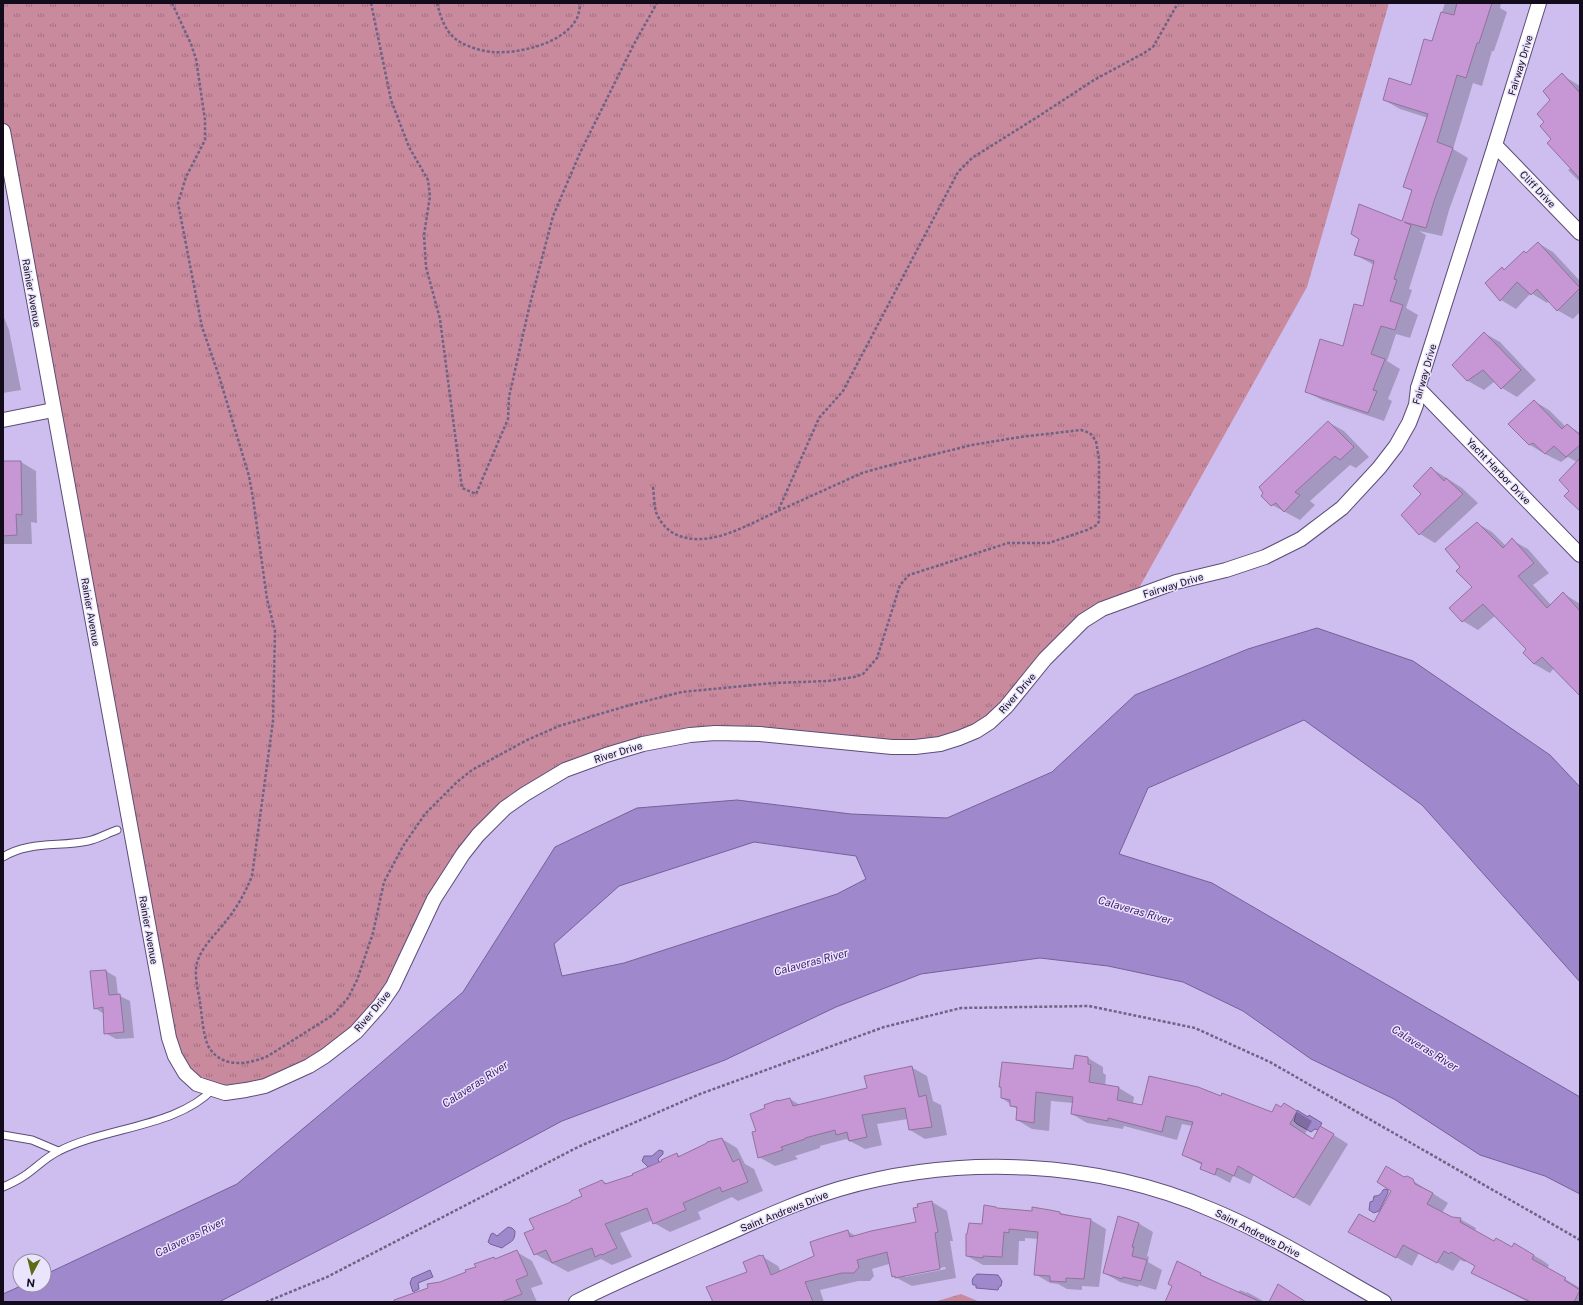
<svg xmlns="http://www.w3.org/2000/svg" width="1583" height="1305" font-family="'Public Sans',sans-serif">
  <defs>
    <pattern id="grass-tufts" width="24" height="20" patternUnits="userSpaceOnUse"><rect width="24" height="20" fill="#ca8a9e"/><path d="M3 7l-1-3M5 7V3M7 7l1-3M15 17l-1-3M17 17v-4M19 17l1-3" fill="none" stroke="#a36f80"/></pattern>
  </defs>
  <rect width="100%" height="100%" fill="#cebef0"/>
  <g fill="url(#grass-tufts)">
    <polygon points="3,3 1389,3 1307,287 1134,597 1083,621 1006,707 959,738 892,747 715,733 565,770 478,835 356,1032 286,1077 225,1093 185,1073 169,1038 3,127"/>
    <polygon points="961,1294 980,1302 934,1302"/>
  </g>
  <g fill="#9f88cc" stroke="#746297" fill-rule="evenodd">
    <path d="M1317,628l96,33 137,94 30,32v195l-158,-177 -118,-85 -156,68 -29,66 93,29 368,214v97l-35,-18 -65,-21 -86,-56 -83,-40 -68,-48 -60,-29 -75,-16 -68,-8 -119,16 -85,33 -111,53 -163,61 -177,95 -166,86h-216v-8l20,-9h21v-10l193,-91 130,-109 96,-83 92,-145 82,-39 100,-8 114,14 96,4 105,-46 83,-77 113,-46zM754,842l102,14 10,23 -29,15 -213,69 -62,13 -8,-32 65,-58z"/>
    <polygon points="1297,1110 1308,1117 1309,1115 1322,1123 1318,1130 1315,1129 1311,1132 1297,1124 1294,1121"/>
    <polygon points="659,1150 663,1151 663,1154 658,1159 659,1162 661,1163 648,1167 642,1161 644,1156 652,1156"/>
    <path d="M1385,1189l3,1v3l-9,18 -5,2 -5,-3 1,-8 3,-1 1,-5c5,0 7,-2 9,-6z"/>
    <path d="M508,1227l4,1 3,3c0,12 -5,10 -13,17l-12,-4 -2,-2 3,-8 2,-1 4,3z"/>
    <polygon points="430,1270 433,1277 418,1283 419,1289 413,1292 410,1283 412,1278"/>
    <path d="M977,1274l21,1 4,6 -1,5 -2,1 -1,3 -22,-2v-3h-3c-2,-5 0,-8 4,-11z"/>
  </g>
  <g fill="#0003" fill-rule="evenodd">
    <polygon points="1445,3 1501,3 1500,8 1507,12 1494,51 1492,51 1482,86 1473,83 1453,149 1468,158 1449,210 1442,236 1419,231 1426,235 1409,289 1412,290 1406,308 1418,315 1410,338 1396,334 1387,361 1400,369 1388,399 1392,401 1384,421 1322,400 1307,392 1344,348 1364,307 1374,265 1356,255 1403,223 1412,191 1404,187 1428,118 1400,109 1384,100 1412,86 1432,42"/>
    <polygon points="1562,75 1580,86 1580,182 1568,170 1571,168 1552,139 1545,122 1551,100"/>
    <polygon points="1538,243 1553,252 1580,281 1580,312 1573,319 1557,310 1549,301 1547,303 1531,293 1516,309 1501,300 1502,269 1505,271"/>
    <polygon points="3,315 9,330 21,390 3,393"/>
    <polygon points="1484,333 1500,342 1536,380 1517,397 1502,388 1495,381 1484,390 1468,381 1453,365"/>
    <polygon points="1534,401 1549,410 1566,427 1567,425 1580,433 1580,464 1568,457 1561,462 1545,454 1530,445 1510,424"/>
    <polygon points="1328,422 1344,431 1369,457 1356,468 1350,465 1310,501 1315,505 1300,520 1272,505"/>
    <polygon points="3,462 21,462 36,471 37,523 31,522 32,544 3,544"/>
    <polygon points="1431,468 1462,488 1478,503 1435,543 1420,534 1422,493"/>
    <polygon points="1477,523 1492,532 1506,546 1512,540 1528,549 1549,573 1533,585 1551,605 1563,593 1580,604 1580,694 1554,668 1550,673 1534,664 1528,649 1496,615 1478,630 1463,621 1474,587 1462,567"/>
    <polygon points="106,971 116,977 118,995 130,1001 134,1038 116,1039 105,1033 104,1014 95,1008"/>
    <polygon points="1088,1058 1103,1067 1103,1073 1106,1075 1105,1086 1119,1088 1134,1097 1133,1104 1142,1106 1272,1113 1281,1109 1284,1104 1312,1121 1305,1134 1314,1139 1321,1127 1348,1144 1310,1206 1254,1174 1250,1184 1233,1176 1230,1183 1202,1168 1202,1165 1183,1155 1192,1126 1182,1124 1177,1140 1124,1126 1123,1129 1087,1123 1072,1114 1073,1103 1051,1101 1049,1131 1032,1129 1017,1120 1017,1109 1002,1098 1002,1088 1000,1087 1074,1070"/>
    <polygon points="911,1067 927,1076 933,1101 941,1105 947,1135 925,1139 910,1130 908,1119 877,1124 882,1145 865,1149 846,1139 820,1146 820,1148 795,1156 798,1159 775,1166 759,1157 757,1132 790,1099 800,1105 868,1089"/>
    <polygon points="722,1139 737,1148 745,1164 754,1169 763,1191 738,1201 732,1197 698,1212 701,1219 670,1232 654,1223 653,1220 620,1233 632,1257 612,1265 601,1259 568,1272 535,1254 535,1229 584,1197 602,1181 608,1184 634,1176 677,1154 681,1157"/>
    <polygon points="1407,1177 1448,1203 1442,1213 1452,1218 1460,1219 1476,1228 1475,1231 1495,1242 1512,1249 1526,1251 1542,1260 1549,1265 1547,1268 1580,1288 1580,1302 1528,1302 1472,1273 1477,1265 1467,1260 1465,1262 1460,1260 1453,1271 1419,1253 1412,1266 1365,1240 1405,1178"/>
    <path d="M932,1202l15,9 6,30h-3l6,37 -44,8 -19,-10 -4,-12 -17,5 2,7 -4,5h-12l-38,9 4,12h-116l5,-2 36,-28 14,-15 15,9 3,6 34,-16 32,-25 9,5 61,-13zM945,1267l1,2 -41,8v-2z"/>
    <polygon points="999,1209 1060,1213 1091,1220 1106,1229 1099,1287 1082,1286 1082,1290 1067,1289 1058,1284 1050,1283 1035,1274 1038,1239 1025,1238 1025,1241 1019,1241 1018,1265 983,1265 967,1256 983,1225"/>
    <polygon points="1138,1223 1153,1232 1147,1256 1149,1257 1148,1262 1162,1270 1156,1290 1139,1285 1138,1287 1120,1282 1104,1273"/>
    <polygon points="517,1252 532,1261 543,1284 531,1288 537,1302 415,1302 440,1283 477,1267 494,1258 496,1260"/>
    <polygon points="1200,1274 1238,1293 1240,1290 1247,1293 1247,1292 1265,1302 1167,1302"/>
  </g>
  <g fill="#c797d5" stroke="#91729a">
    <polygon points="1457,3 1492,3 1479,43 1477,43 1466,78 1457,75 1437,142 1453,148 1434,201 1426,228 1404,222 1411,225 1394,279 1397,280 1390,301 1403,305 1395,330 1381,326 1371,354 1385,359 1373,390 1377,391 1368,413 1305,392 1320,339 1343,346 1354,304 1363,306 1374,261 1354,255 1359,239 1351,234 1359,204 1402,221 1412,190 1403,187 1428,114 1383,100 1389,78 1411,85 1424,39 1432,41 1441,12 1454,15"/>
    <polygon points="1562,73 1580,93 1580,179 1547,143 1551,139 1540,126 1544,122 1537,114 1550,100 1543,91"/>
    <polygon points="1538,242 1580,288 1557,311 1537,289 1531,295 1517,282 1500,301 1485,283 1502,267 1504,270 1524,251 1526,253"/>
    <polygon points="1484,332 1521,370 1501,389 1483,370 1467,381 1452,365"/>
    <polygon points="1534,400 1562,429 1567,424 1580,435 1580,445 1566,457 1554,446 1545,454 1533,443 1529,445 1508,424"/>
    <polygon points="1328,421 1354,447 1340,460 1335,456 1295,492 1300,495 1284,512 1276,503 1271,506 1261,496 1263,493 1259,487"/>
    <polygon points="1580,458 1580,511 1564,496 1569,491 1559,480"/>
    <polygon points="3,461 21,461 22,515 16,514 17,535 3,536"/>
    <polygon points="1431,467 1444,481 1446,478 1463,494 1419,535 1401,515 1421,494 1413,486"/>
    <polygon points="1477,522 1503,548 1512,538 1534,563 1518,576 1547,608 1563,592 1580,611 1580,696 1542,657 1534,664 1523,653 1526,649 1483,604 1462,622 1449,608 1472,587 1456,571 1460,567 1445,549"/>
    <polygon points="106,970 109,995 120,994 124,1032 104,1034 103,1007 94,1009 90,971"/>
    <polygon points="1075,1055 1088,1057 1088,1064 1091,1065 1089,1082 1119,1087 1117,1100 1142,1105 1149,1076 1198,1087 1221,1096 1222,1093 1272,1112 1276,1104 1281,1107 1284,1103 1297,1111 1290,1124 1313,1139 1320,1126 1334,1134 1294,1198 1238,1166 1234,1176 1217,1168 1215,1175 1200,1169 1202,1163 1182,1155 1193,1122 1166,1116 1162,1132 1108,1118 1108,1121 1071,1114 1073,1097 1036,1092 1034,1123 1016,1120 1017,1107 1010,1106 1010,1100 1001,1098 1001,1087 999,1087 1002,1062 1073,1069"/>
    <polygon points="912,1066 919,1097 926,1095 932,1127 909,1130 905,1108 862,1115 867,1137 849,1141 847,1132 836,1135 835,1130 805,1138 805,1139 781,1147 783,1150 758,1158 752,1132 756,1131 750,1114 765,1108 764,1105 778,1100 778,1101 790,1098 793,1106 867,1088 864,1076"/>
    <polygon points="722,1138 733,1162 739,1159 748,1182 722,1192 720,1187 683,1203 686,1210 653,1224 647,1208 605,1224 617,1248 602,1255 601,1254 595,1257 592,1248 552,1263 546,1250 534,1255 524,1233 534,1229 529,1219 571,1202 571,1201 582,1196 579,1190 602,1180 605,1184 633,1175 632,1174 662,1161 661,1160 677,1153 678,1157 707,1143 707,1142"/>
    <polygon points="1386,1166 1404,1177 1407,1176 1413,1179 1415,1184 1433,1193 1427,1204 1452,1217 1461,1218 1460,1222 1494,1241 1496,1238 1512,1247 1514,1243 1534,1255 1532,1259 1566,1278 1564,1280 1580,1290 1574,1302 1531,1302 1471,1273 1475,1266 1451,1252 1449,1254 1444,1251 1437,1263 1403,1245 1396,1258 1348,1232 1359,1214 1374,1222 1391,1191 1377,1182"/>
    <polygon points="932,1201 938,1232 935,1233 940,1269 895,1278 895,1276 892,1277 887,1252 857,1260 859,1267 854,1273 842,1273 805,1282 813,1302 713,1302 706,1287 747,1272 743,1262 760,1255 761,1256 763,1255 771,1275 814,1256 810,1242 825,1237 848,1230 850,1237 871,1231 916,1222 913,1208 918,1207 917,1204"/>
    <polygon points="984,1205 996,1207 997,1208 1032,1211 1032,1207 1050,1210 1060,1212 1060,1214 1091,1219 1084,1279 1066,1278 1066,1282 1050,1281 1050,1276 1034,1275 1038,1232 1009,1229 1009,1233 1004,1232 1002,1257 983,1256 983,1258 966,1256 966,1234 967,1234 969,1223 982,1224"/>
    <polygon points="1118,1216 1139,1223 1132,1247 1134,1247 1132,1256 1147,1260 1141,1281 1123,1277 1122,1279 1103,1273"/>
    <polygon points="517,1250 528,1275 516,1280 522,1294 501,1302 394,1302 394,1300 428,1288 427,1284 440,1282 466,1272 465,1270 476,1267 474,1264 494,1257 495,1259"/>
    <polygon points="1177,1261 1201,1273 1200,1275 1261,1302 1165,1302 1172,1286 1168,1284"/>
    <polygon points="1278,1284 1306,1302 1269,1302"/>
  </g>
  <g fill="none" stroke-linecap="round" stroke-linejoin="round">
    <g stroke="#5b4d78" stroke-width="9">
      <g id="lane">
        <path d="M3,857c25,-16 57,-10 85,-16 10,-2 20,-8 29,-11"/>
        <polyline points="3,1135 32,1140 58,1151"/>
        <path d="M3,1187c7,-3 15,-7 21,-11 12,-8 22,-19 35,-25 47,-24 118,-24 154,-62"/>
      </g>
    </g>
    <g stroke="#5b4d78" stroke-width="16">
      <g id="street">
        <polyline points="3,131 169,1038 175,1056 185,1073 197,1084 225,1093 246,1090 265,1086 309,1066 325,1056 356,1032 380,1005 393,986 434,899 463,854 478,835 505,808 525,794 565,770 606,755 643,744 690,735 715,733 760,734 892,747 915,747 940,744 959,738 976,731 990,722 1006,707 1045,659 1083,621 1102,609 1176,582 1226,570 1265,557 1301,539 1342,508 1379,468 1396,446 1409,423 1416,405 1418,388 1495,145 1539,3"/>
        <polyline points="1495,145 1580,233"/>
        <polyline points="1418,388 1580,555"/>
        <polyline points="3,420 53,410"/>
        <path d="M576,1302c43,-22 87,-40 130,-59 44,-19 87,-40 133,-54 121,-35 257,-29 373,21 60,25 115,60 172,92"/>
      </g>
    </g>
    <g stroke="#6e6384" stroke-width="2.5" stroke-dasharray="3 2" stroke-linecap="butt">
      <path d="M172,3l19,41 5,15 9,61v20l-19,37 -8,26 24,124 17,49 30,100 4,22 14,101 8,32 -2,90 -21,155c-7,17 -14,30 -26,45 -9,12 -23,24 -28,39 -5,13 0,29 2,42 2,13 3,37 10,47 14,20 39,15 58,7l65,-41 15,-17 9,-18 16,-47 11,-51 19,-36 22,-32 32,-32 15,-12 55,-30 32,-14 71,-21 52,-13 92,-9 54,-2 26,-4 9,-3 14,-16 23,-73 9,-10 99,-32h41l38,-13 10,-5 2,-4v-62l-3,-18 -6,-8 -9,-3 -61,7 -48,8 -85,21 -25,7 -84,38 41,-93 24,-27 115,-219 14,-14 67,-42 55,-36 50,-27 9,-6 25,-44"/>
      <polyline points="371,3 391,100 409,147 428,180 430,196 424,235 426,267 440,319 462,488 476,494 508,419 509,397 529,308 553,216 580,153 634,44 657,3"/>
      <path d="M437,3c4,15 8,30 23,39 9,5 21,9 32,10 26,2 72,-8 85,-34 2,-5 3,-10 3,-15"/>
      <path d="M653,487c1,8 1,17 3,25 3,8 9,16 17,21 33,18 74,-8 105,-22"/>
      <polyline points="266,1302 327,1277 578,1147 700,1094 884,1027 961,1008 1089,1006 1195,1028 1270,1062 1580,1240"/>
    </g>
    <use href="#lane" stroke="#fff" stroke-width="7"/>
    <use href="#street" stroke="#fff" stroke-width="14"/>
  </g>
  <g text-anchor="middle" dominant-baseline="central" stroke-width="3" stroke-linejoin="round" paint-order="stroke">
    <g font-size="10" fill="#110b1b" stroke="#ebe4fd">
      <text transform="translate(1520 65) rotate(-73)">Fairway Drive</text>
      <text transform="translate(1538 189) rotate(46)">Cliff Drive</text>
      <text transform="translate(32 293) rotate(80)">Rainier Avenue</text>
      <text transform="translate(1424 374) rotate(-74)">Fairway Drive</text>
      <text transform="translate(1499 471) rotate(46)">Yacht Harbor Drive</text>
      <text transform="translate(1173 585) rotate(-17)">Fairway Drive</text>
      <text transform="translate(91 612) rotate(80)">Rainier Avenue</text>
      <text transform="translate(1017 693) rotate(-49)">River Drive</text>
      <text transform="translate(618 752) rotate(-17)">River Drive</text>
      <text transform="translate(149 930) rotate(80)">Rainier Avenue</text>
      <text transform="translate(372 1011) rotate(-50)">River Drive</text>
      <text transform="translate(784 1211) rotate(-22)">Saint Andrews Drive</text>
      <text transform="translate(1258 1233) rotate(27)">Saint Andrews Drive</text>
    </g>
    <g font-size="11" font-style="italic" fill="#3c1969" stroke="#ebe4fd">
      <text transform="translate(1135 910) rotate(16)">Calaveras River</text>
      <text transform="translate(811 962) rotate(-15)">Calaveras River</text>
      <text transform="translate(1425 1048) rotate(32)">Calaveras River</text>
      <text transform="translate(475 1084) rotate(-33)">Calaveras River</text>
      <text transform="translate(190 1237) rotate(-26)">Calaveras River</text>
    </g>
  </g>
  <rect width="1583" height="1305" fill="none" stroke="#110b1b" stroke-width="8"/>
  <g transform="translate(32 1273) rotate(187)"><circle r="19" fill="#ebe4fd" stroke="#948da3"/>
  <path d="M0-3L7 15L0 10L-7 15Z" fill="#5d6b15"/>
  <text y="-6" font-size="11" font-weight="bold" text-anchor="middle" fill="#110b1b">N</text>
  </g>
</svg>
